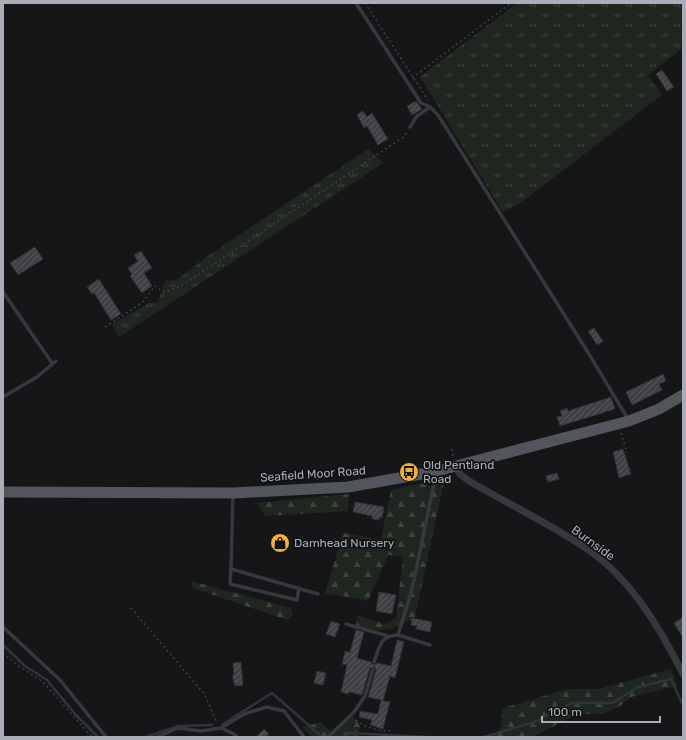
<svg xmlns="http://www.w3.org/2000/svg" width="686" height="740" font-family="Rubik,sans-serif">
  <defs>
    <pattern id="grass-tufts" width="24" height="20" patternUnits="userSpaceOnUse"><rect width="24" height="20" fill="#1e261f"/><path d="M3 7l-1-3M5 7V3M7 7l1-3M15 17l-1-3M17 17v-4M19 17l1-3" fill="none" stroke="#3c433d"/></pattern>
    <pattern id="forest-firs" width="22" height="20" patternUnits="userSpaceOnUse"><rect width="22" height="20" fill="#1e261f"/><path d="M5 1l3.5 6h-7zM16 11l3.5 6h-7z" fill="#3c433d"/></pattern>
    <pattern id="building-hatch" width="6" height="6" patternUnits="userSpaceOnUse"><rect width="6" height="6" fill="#404145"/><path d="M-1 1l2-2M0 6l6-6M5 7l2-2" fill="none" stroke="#595a5e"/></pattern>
  </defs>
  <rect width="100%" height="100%" fill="#161618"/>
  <g fill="url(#grass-tufts)">
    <polygon points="517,3 683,3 683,48 648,75 662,95 520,203 503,212 420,77"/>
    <polygon points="368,149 383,163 119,337 112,324 149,303 158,302 165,281 176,280 209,255"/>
  </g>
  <g fill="url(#forest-firs)">
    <path d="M427,482h17l-29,135c-26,15 -29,15 -59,10l1,-12 28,9 11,-6 7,-61 -15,-2 -20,46 -43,-8 18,-60 38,7 10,-50z"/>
    <polygon points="349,494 348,511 265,516 256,503"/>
    <polygon points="191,581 291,608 293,615 287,620 193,588"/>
    <polygon points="671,669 677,686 631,697 620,706 603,714 578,714 532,737 490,737 500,732 503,708 568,689 598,689"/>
    <polygon points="353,716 360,726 358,736 312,737 302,727 321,722 333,734"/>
  </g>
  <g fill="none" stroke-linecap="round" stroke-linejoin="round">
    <g stroke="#2c353c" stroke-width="2.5">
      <polyline points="3,645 25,666 47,680 76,715 98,737"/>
      <polyline points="223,724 272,693 320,735"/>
      <polyline points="146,737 179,726 212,725"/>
      <polyline points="344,737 349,733 428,737"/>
      <polyline points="484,737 534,722 572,703 612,703 638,687 671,679 683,705"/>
    </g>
  </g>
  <g fill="url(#building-hatch)" stroke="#303034">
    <polygon points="662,70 674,87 667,91 656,74"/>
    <polygon points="416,101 422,109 412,115 407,106"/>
    <polygon points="363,111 367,117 372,113 388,139 378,145 367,126 364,128 357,115"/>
    <polygon points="35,247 43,259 18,275 10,263"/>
    <polygon points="141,251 152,268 144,273 152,286 142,293 130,276 132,274 128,268 138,261 134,255"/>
    <polygon points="99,279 121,314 111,320 94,293 92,294 87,287"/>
    <polygon points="594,328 603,341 597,345 588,331"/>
    <polygon points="663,374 666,381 659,384 662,390 632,405 626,392"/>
    <polygon points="611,397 615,409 560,426 557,417 562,416 560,411 567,408 568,411"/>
    <polygon points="623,449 631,474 619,478 613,452"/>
    <polygon points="557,473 559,479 548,482 546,476"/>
    <polygon points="355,502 384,507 382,518 380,517 379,520 372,519 372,516 353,512"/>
    <polygon points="379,592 396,595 392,614 376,611"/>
    <polygon points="683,617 683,638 674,623"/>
    <polygon points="412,618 432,622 430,632 416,629 417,626 411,625"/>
    <polygon points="331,621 340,624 335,637 326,634"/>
    <polygon points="356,630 364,632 357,658 371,662 373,665 377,663 391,666 397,640 404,642 395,678 390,676 383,701 390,702 383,729 370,725 372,720 359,717 360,711 378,714 381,700 368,697 376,670 375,667 370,668 362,695 349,692 348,694 341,692 347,665 342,664 345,651 350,652"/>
    <polygon points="241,662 243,685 235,686 232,675 234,675 233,663"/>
    <polygon points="317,671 326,673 323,685 314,683"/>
    <polygon points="264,729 269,734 265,737 256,737"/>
  </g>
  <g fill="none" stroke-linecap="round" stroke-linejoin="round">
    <g stroke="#3d3f44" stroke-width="1.5" stroke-dasharray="2 3" stroke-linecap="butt">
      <polyline points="365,3 428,100"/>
      <polyline points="412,78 511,3"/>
      <polyline points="105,327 143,302 155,286 164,292 181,286 405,136 407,132"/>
      <polyline points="621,433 627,453"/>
      <polyline points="452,449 453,457"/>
      <polyline points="131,608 205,695 217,723"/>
      <polyline points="3,653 16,664 43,682 92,737"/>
      <path d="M356,720c11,8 22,11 36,11"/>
      <polyline points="352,737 356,735"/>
      <polyline points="356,737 356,719"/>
    </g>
    <g stroke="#37383d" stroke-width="3.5">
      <polyline points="356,3 421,103 430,107 438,115 589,354 628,419"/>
      <polyline points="410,127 417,116 430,107"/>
      <polyline points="3,292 52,363"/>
      <polyline points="3,397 37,377 56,361"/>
      <polyline points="233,494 231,569 318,594"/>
      <polyline points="231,569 230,584 297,600 299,588"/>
      <polyline points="346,624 388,636"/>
      <polyline points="3,627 60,680 106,737"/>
      <polyline points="398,635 430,645"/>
      <path d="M374,662c6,-15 5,-26 24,-27l14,-46 22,-105 -1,-11"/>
      <polyline points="221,728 234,734 237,737"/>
      <polyline points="157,737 178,728 201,731 221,728 244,714 267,707 284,711 304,737"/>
      <polyline points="328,737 354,712 365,696 373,669"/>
    </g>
    <path stroke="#37383d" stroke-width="7" d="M456,467l4,7 9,7c39,23 84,44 121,70 42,30 70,77 93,123"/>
    <polyline stroke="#53555c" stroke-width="11" points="3,492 233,493 348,487 433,472 629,421 659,409 683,395"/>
  </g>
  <defs>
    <g id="bus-disc" transform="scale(1)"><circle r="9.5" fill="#f2b134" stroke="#111113"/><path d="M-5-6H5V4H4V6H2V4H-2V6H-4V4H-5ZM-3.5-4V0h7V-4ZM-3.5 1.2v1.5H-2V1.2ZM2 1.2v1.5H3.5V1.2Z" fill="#111"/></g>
    <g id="shop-disc" transform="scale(1)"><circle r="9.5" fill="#f2b134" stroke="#111113"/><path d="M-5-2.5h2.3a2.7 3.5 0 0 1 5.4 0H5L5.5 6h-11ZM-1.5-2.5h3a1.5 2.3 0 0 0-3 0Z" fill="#111"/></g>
  </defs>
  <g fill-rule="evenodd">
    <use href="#bus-disc" x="409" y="472"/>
    <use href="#shop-disc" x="280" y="543"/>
  </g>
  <g text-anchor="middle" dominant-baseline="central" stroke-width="3.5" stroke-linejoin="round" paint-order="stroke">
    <g font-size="12" fill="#a8adb8" stroke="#111113" text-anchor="start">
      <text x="423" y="465">Old Pentland<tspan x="423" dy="14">Road</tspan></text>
      <text x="294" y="543">Damhead Nursery</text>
    </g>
    <g font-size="12" fill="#a8adb8" stroke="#111113">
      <text transform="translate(313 474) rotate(-4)">Seafield Moor Road</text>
      <text transform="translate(593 543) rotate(36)">Burnside</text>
    </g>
  </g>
  <rect width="686" height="740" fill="none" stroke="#a8adb8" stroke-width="8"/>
  <path d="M542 716v6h118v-6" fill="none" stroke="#a8adb8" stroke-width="2"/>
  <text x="548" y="716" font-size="12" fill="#a8adb8" stroke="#111113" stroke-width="3" paint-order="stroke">100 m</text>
</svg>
